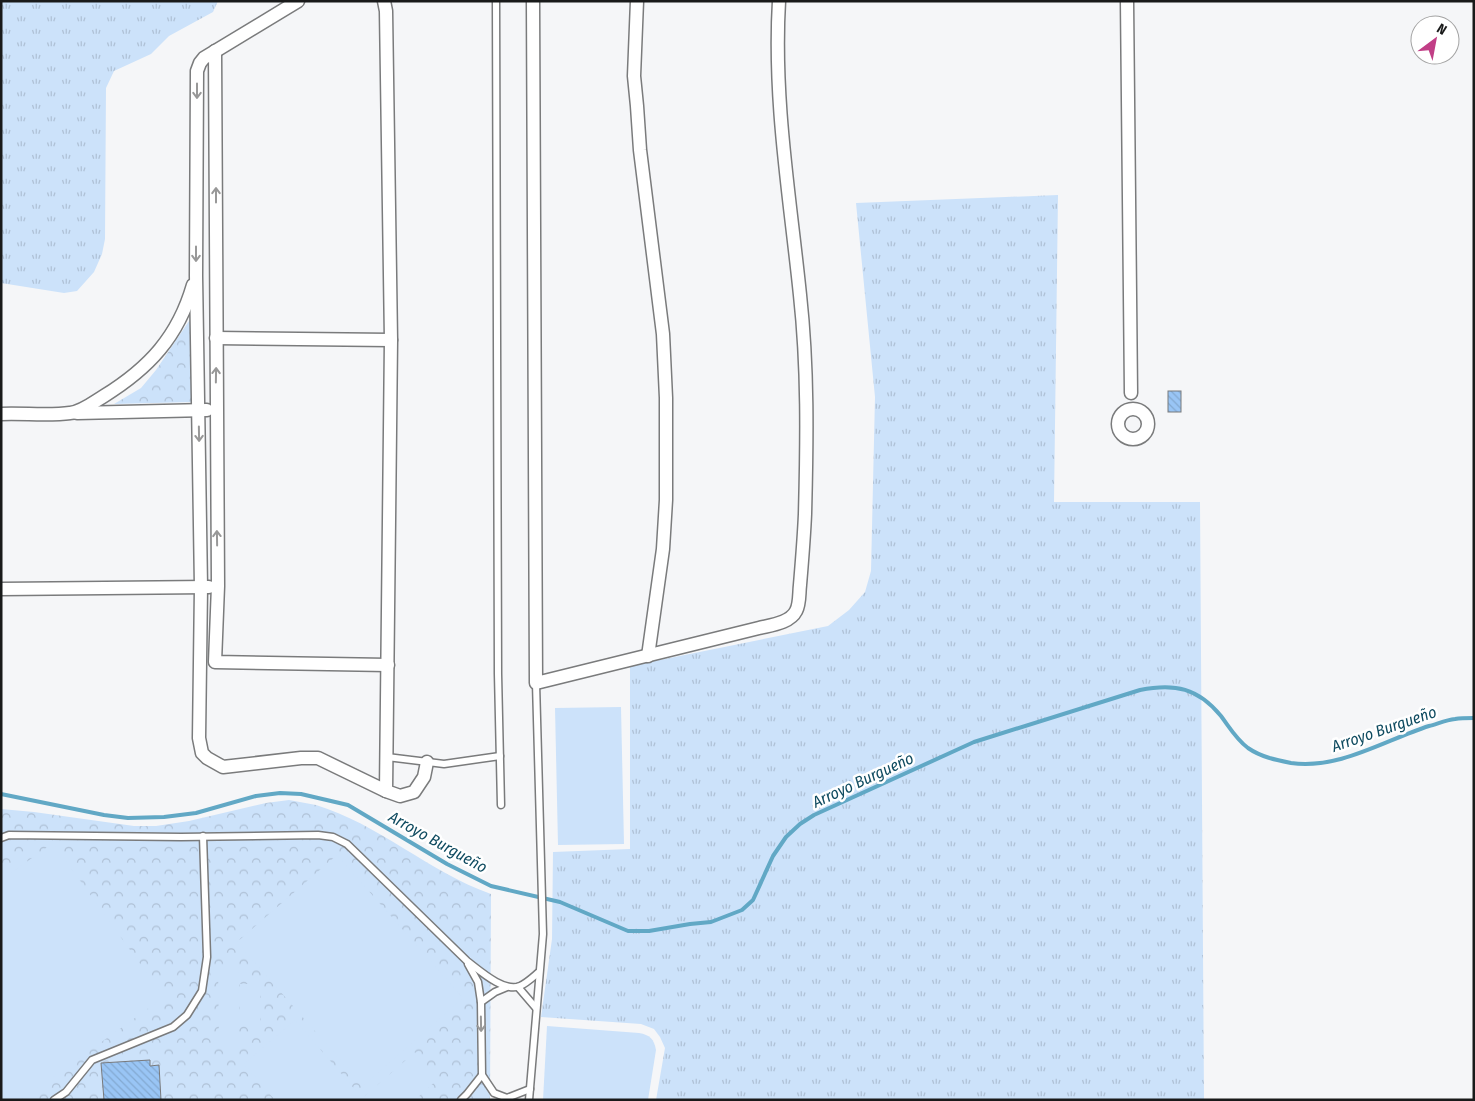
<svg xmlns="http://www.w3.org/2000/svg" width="1475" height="1101" font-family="'Fira Sans Condensed',sans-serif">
  <defs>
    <pattern id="grass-tufts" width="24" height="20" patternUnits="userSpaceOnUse" patternTransform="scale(1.25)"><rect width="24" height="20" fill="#cce2fa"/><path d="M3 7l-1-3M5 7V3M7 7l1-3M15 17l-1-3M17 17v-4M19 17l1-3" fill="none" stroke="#afc1d6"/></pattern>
    <pattern id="park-crowns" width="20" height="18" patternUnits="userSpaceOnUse" patternTransform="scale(1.25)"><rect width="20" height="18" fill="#cce2fa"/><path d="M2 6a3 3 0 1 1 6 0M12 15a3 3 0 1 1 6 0" fill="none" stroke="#afc1d6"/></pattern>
    <pattern id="building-back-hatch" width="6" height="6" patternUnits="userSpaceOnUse" patternTransform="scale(1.25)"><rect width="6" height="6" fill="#99c5f5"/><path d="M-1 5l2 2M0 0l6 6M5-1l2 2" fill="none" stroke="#83a9d1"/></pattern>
  </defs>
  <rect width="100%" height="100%" fill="#f5f6f8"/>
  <g fill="url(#grass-tufts)">
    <polygon points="1,1 218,1 213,12 169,36 151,54 114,71 106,88 105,239 102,254 94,272 77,291 64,293 1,283"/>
    <polygon points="1058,195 1054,502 1200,502 1204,1100 656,1100 665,1048 660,1037 654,1029 641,1024 541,1017 552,939 553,852 630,849 630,666 828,626 849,610 865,592 871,571 875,397 856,203"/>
  </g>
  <g fill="url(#park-crowns)">
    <polygon points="191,318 192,402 114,404 141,388 156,370"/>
    <path d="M289,800c9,2 18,3 27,5 63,19 113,67 175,89l-1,206h-489v-291l33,3 100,14h22l33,-5 77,-18z"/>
  </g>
  <g fill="#cce2fa">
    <polygon points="621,707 624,844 558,845 555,708"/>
    <polygon points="53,843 164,997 21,1100 1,1100 1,880"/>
    <polygon points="337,855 463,998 363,1086 237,942"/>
    <polygon points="218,965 238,965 239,1043 219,1043"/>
    <rect x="240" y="984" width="20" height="39"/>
    <polygon points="295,1020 357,1092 349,1100 275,1100 244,1064"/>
    <path d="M547,1026l92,7c11,2 15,6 17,17l-8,50h-105z"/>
    <polygon points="415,1052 438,1079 415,1100 360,1100"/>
  </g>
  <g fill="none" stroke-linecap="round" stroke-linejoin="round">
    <path stroke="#61a8c5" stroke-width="4" d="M1,794l103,21 24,3 36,-1 32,-4 60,-17 24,-3 21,1 47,11 99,59 44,22 69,16 68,29h21l41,-7 21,-2 31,-12 11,-10 20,-44 13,-19 14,-13 14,-9 160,-73 166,-52c35,-7 58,-2 81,26 9,12 15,23 27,32 13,9 28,12 43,15 48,7 94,-23 138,-37 8,-2 17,-6 26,-7 6,-1 13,-1 19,-1"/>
  </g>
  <g fill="url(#building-back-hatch)" stroke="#797a7c">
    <rect x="1168" y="391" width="13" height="21"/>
    <polygon points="150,1060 150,1066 159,1065 161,1100 104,1100 101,1063"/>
  </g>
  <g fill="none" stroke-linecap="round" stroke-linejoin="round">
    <g stroke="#7a7b7c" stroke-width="9">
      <g id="service">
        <polyline points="496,1 498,674 501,805"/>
        <polyline points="387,757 444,764 500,756"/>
        <path d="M1,838l8,-3 172,2 137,-2 15,2 14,7 120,117c12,9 37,32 53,25 7,-3 13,-9 19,-14"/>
        <polyline points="468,964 478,982 481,1002 482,1075 494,1093 507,1098 530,1089"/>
        <polyline points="518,987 536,1008"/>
        <polyline points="481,1002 495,992 507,987"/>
        <polyline points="54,1100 66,1092 92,1060 173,1027 187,1015 202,991 207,957 203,836"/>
        <polyline points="461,1100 467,1094 482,1075"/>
        <polyline points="529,1100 543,934 536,683"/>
      </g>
    </g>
    <g stroke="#7a7b7c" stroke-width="15">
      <g id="minor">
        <polyline points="298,1 204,58 200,63 197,71 196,276 201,587 199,738 202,753 207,758 223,767 301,758 318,758 386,791"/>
        <polyline points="384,1 386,11 391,340 386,791 400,796 414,792 424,777 427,762"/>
        <path d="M533,1l3,682 223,-55c12,-3 31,-5 37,-17 4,-7 3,-18 4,-26 2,-24 4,-47 5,-71 2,-74 3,-146 -5,-219 -10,-98 -27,-195 -21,-294"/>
        <polyline points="637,1 634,76 637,106 640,150 663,334 666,398 666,500 663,549 648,656"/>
        <polyline points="1127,1 1131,393"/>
        <polyline points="215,51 218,586 215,662 388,665"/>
        <polyline points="216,338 391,340"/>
        <circle cx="1133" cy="424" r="15"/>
        <polyline points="77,413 207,410"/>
        <path d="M1,414c22,-1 49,2 69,-1 12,-1 24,-11 34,-17 45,-28 74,-59 89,-111"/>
        <polyline points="1,589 209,587"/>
      </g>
    </g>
    <use href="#service" stroke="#fff" stroke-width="6"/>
    <use href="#minor" stroke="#fff" stroke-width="12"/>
  </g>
  <defs><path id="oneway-shaft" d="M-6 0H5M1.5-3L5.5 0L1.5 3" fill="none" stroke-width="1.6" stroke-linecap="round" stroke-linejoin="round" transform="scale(1.25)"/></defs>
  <g stroke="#989898">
    <use href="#oneway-shaft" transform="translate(197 91) rotate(90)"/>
    <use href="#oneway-shaft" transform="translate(216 195) rotate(-90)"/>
    <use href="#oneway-shaft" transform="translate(196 254) rotate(90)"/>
    <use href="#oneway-shaft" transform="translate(216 375) rotate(-89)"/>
    <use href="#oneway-shaft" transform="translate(199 434) rotate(89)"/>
    <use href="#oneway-shaft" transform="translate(217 538) rotate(-91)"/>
    <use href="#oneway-shaft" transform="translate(481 1024) rotate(89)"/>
  </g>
  <g text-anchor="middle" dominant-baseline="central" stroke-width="5" stroke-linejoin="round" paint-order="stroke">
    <g font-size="16" font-style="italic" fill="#0f4b60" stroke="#fff">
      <text transform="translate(1384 729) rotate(-19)">Arroyo Burgueño</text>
      <text transform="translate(863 780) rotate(-25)">Arroyo Burgueño</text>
      <text transform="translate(438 842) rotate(29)">Arroyo Burgueño</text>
    </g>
  </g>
  <rect width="1475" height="1101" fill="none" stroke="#191a1a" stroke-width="5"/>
  <g transform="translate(1435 40) rotate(32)"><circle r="24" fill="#ffffff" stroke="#a3a3a3"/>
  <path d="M0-4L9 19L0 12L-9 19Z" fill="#c13e86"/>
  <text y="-8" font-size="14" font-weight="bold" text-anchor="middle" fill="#191a1a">N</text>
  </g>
</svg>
